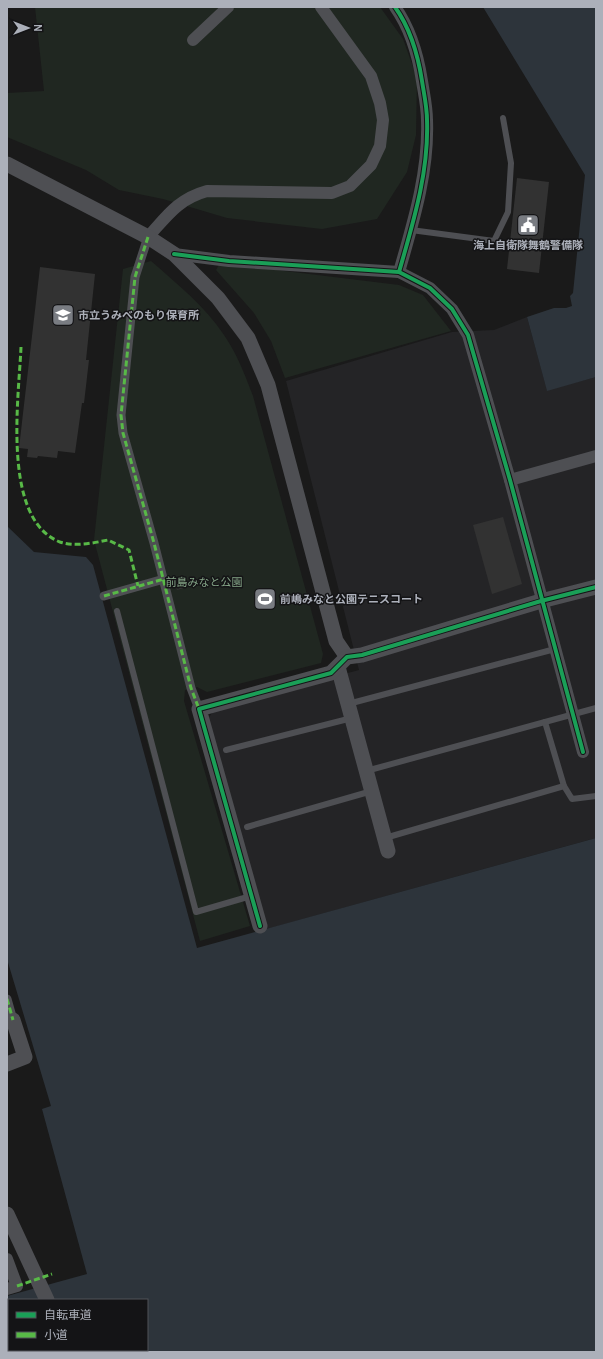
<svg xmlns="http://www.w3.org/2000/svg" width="603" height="1359" font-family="Karla,'Noto Sans JP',sans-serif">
  <rect width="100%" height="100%" fill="#1a1a1a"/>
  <polygon fill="#242426" points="527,317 547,390 596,377 596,838 267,929 207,720 215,709 359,670 286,381 452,332 494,330"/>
  <g fill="#202721">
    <polygon points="35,7 380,7 403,39 417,78 416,135 407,172 377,219 322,229 227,218 163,199 119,190 86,170 7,137 7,93 44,91"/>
    <path d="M151,261c26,23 54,45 73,74 13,19 21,40 29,61l70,258 -2,9 -114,29 -10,-5 -12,3 -1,11 66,225 -50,15 -106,-401 29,-271z"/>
    <polygon points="220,263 399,285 423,295 451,331 285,378 271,341 254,313 216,270"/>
  </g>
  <g fill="#2d343b">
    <polygon points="483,7 596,7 596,377 547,391 527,317 554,308 566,308 572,306 570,296 573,293 585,175"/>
    <polygon points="7,526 34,552 86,557 93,565 197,948 596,838 596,1352 149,1352 147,1349 147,1300 9,1300 9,1334 7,1335 7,1296 87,1274 42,1109 51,1106 7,959"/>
  </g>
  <g fill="#323232">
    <polygon points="517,178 549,182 539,273 507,269"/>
    <polygon points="40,267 95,274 86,360 89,360 84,403 82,403 75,453 58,451 57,458 38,456 37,458 27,457 28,449 19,448"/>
    <polygon points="503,517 522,584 492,594 473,525"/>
    <polygon points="185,578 187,587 177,590 174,581"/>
  </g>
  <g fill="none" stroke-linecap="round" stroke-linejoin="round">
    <g stroke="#4e4f53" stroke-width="6">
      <polyline points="411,230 494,241 508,212 511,163 503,118"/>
      <polyline points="117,611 196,912 251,896"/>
      <polyline points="348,704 555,649"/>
      <polyline points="545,722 564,786 572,799 596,796"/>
      <polyline points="226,750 352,718"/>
      <polyline points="366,771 596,708"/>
      <polyline points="247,827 372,791"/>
      <polyline points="385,838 564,786"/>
    </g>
    <g stroke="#4e4f53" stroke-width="9">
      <polyline points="148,237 135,277 121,415 123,433 154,543 191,688 199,709"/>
      <polyline points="104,596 164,579"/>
      <polyline points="7,999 13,1020"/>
    </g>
    <g stroke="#4e4f53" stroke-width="12">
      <path d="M395,7c15,21 23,48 27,74 2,13 5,26 5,39 2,52 -14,103 -28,152"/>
      <polyline points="193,40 228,7"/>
      <path d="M148,237c19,-21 30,-38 59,-46l125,2 18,-7 21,-21 9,-19 3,-26 -3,-17 -9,-27 -50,-69"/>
      <polyline points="174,254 229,261 399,272 430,288 452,309 468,335 510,480 583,752"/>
      <polyline points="510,480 596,456"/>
      <polyline points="7,1259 17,1286 7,1289"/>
      <polyline points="7,1346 9,1345"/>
      <polyline points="116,1350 118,1352"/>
    </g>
    <g stroke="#4e4f53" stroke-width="15">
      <polyline points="7,164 148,237 174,254 218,298 248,338 268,385 336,641 347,657"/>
      <polyline points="338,667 388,851"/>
      <polyline points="260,926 199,709 331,673 347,657 362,655 541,601 596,587"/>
      <polyline points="7,1064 25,1057 13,1020"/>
      <polyline points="7,1214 47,1300"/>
      <polyline points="70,1350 71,1352"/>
    </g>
    <g stroke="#58b947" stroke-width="3" stroke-dasharray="6 3" stroke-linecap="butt">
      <polyline points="148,237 135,277 121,415 123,433 154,543 191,688 199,709"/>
      <path d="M21,347c-2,50 -20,172 39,195 15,5 33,1 48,-2l21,10 9,36"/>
      <polyline points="104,596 164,579"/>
      <polyline points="7,999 13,1020"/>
      <polyline points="17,1286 52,1274"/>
    </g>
    <g stroke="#141416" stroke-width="6">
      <g id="cycleway">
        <path d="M395,7c15,21 23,48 27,74 2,13 5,26 5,39 2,52 -14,103 -28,152"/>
        <polyline points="174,254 229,261 399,272 430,288 452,309 468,335 510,480 583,752"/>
        <polyline points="260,926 199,709 331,673 347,657 362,655 541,601 596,587"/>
      </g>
    </g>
    <use href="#cycleway" stroke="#1a9f57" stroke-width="4"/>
  </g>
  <defs>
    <g id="civic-square" transform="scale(1.15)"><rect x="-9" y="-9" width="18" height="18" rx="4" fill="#797c82" stroke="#141416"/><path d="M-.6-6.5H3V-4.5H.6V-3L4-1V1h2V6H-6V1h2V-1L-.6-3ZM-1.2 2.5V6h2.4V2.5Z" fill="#fff"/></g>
    <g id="school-square" transform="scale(1.15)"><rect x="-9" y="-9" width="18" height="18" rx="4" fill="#797c82" stroke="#141416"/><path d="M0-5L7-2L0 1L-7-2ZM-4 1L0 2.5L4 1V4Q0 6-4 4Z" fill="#fff"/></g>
    <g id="stadium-square" transform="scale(1.15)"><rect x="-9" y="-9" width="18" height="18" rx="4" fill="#797c82" stroke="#141416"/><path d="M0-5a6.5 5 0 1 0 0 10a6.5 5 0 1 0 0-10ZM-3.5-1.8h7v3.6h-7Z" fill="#fff"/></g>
  </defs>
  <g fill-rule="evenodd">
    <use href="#civic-square" x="528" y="225"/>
    <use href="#school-square" x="63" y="315"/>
    <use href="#stadium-square" x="265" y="599"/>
  </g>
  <g text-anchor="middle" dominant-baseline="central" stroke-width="3" stroke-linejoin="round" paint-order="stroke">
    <g font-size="11" font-weight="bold" fill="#acb0ba" stroke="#141416" text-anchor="start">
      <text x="528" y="245" text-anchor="middle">海上自衛隊舞鶴警備隊</text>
      <text x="78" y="315">市立うみべのもり保育所</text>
      <text x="280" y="599">前嶋みなと公園テニスコート</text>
    </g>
    <g font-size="11" fill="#84a487" stroke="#141416">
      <text x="204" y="582">前島みなと公園</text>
    </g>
  </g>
  <rect width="603" height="1359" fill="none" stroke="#acb0ba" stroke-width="16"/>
  <rect x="8" y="1299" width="140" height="52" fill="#141416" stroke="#515258"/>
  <rect x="16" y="1312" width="20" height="6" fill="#1a9f57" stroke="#515258"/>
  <text x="44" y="1319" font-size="12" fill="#acb0ba">自転車道</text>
  <rect x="16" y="1332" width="20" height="6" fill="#58b947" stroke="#515258"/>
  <text x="44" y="1339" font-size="12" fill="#acb0ba">小道</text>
  <g transform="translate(28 28) rotate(90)" stroke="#141416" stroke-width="3" paint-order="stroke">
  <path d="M0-3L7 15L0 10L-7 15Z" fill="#acb0ba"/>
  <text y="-6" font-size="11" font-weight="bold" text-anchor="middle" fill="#acb0ba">N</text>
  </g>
</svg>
